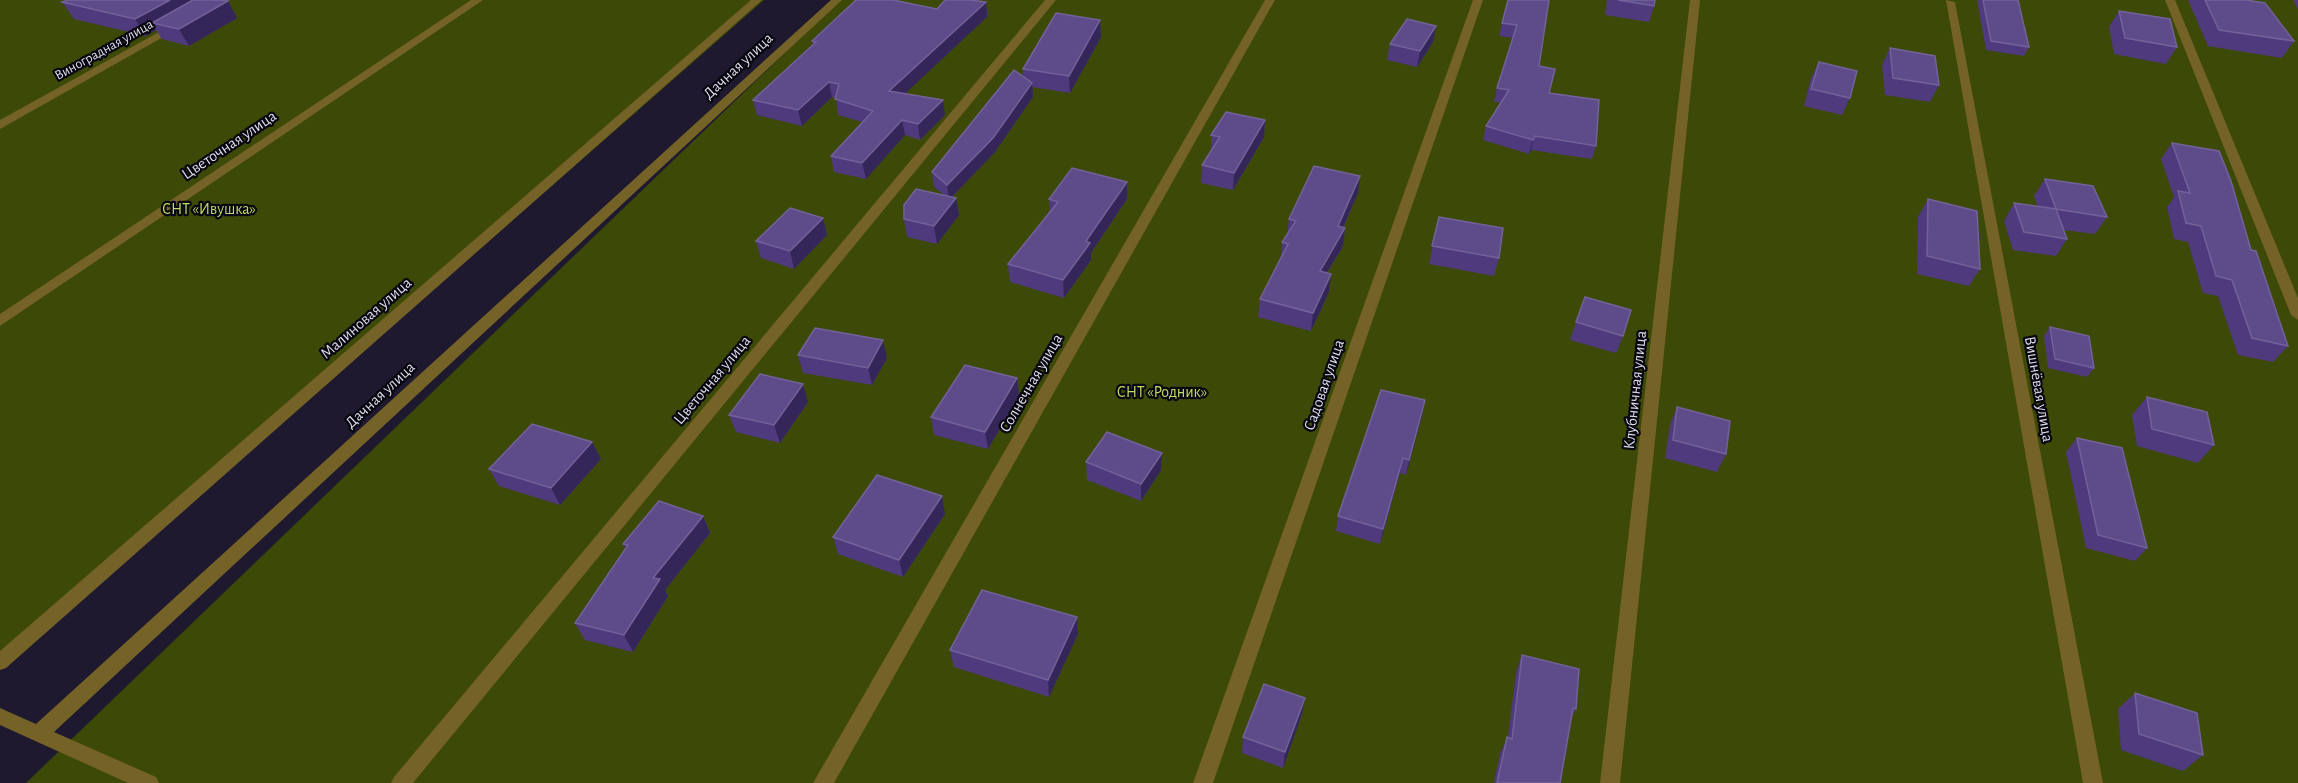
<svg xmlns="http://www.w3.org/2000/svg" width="2298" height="783" font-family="'Alegreya Sans',sans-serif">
  <rect width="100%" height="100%" fill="#1e192f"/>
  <g fill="#3c4907">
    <polygon points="0,0 764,0 0,669"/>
    <polygon points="840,0 2298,0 2298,783 26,783"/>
  </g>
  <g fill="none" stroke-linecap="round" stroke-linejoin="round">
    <g fill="#746227" fill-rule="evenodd">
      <polygon points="471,0 483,0 0,326 0,314"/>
      <polygon points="751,0 762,0 6,668 0,670 0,651"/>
      <polygon points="831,0 842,0 54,732 156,777 159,783 128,783 0,725 0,708 36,724"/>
      <polygon points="1045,0 1056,0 413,783 391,783 394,777"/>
      <polygon points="1265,0 1275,0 834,783 813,783"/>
      <polygon points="1473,0 1483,0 1213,783 1193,783"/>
      <polygon points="1690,0 1700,0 1620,783 1600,783"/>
      <polygon points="1946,0 1955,2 2103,783 2083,783"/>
      <polygon points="2165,0 2175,0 2298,298 2298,320 2291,315"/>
      <polygon points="177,22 182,25 181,27 0,129 0,120"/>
    </g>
  </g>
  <g fill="#4f3a7e">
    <polygon points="1508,0 1539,66 1549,93 1596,146 1592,159 1531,150 1529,154 1483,140 1486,126 1501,103 1494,102 1497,88 1513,38 1499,36"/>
    <polygon points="1607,0 1655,0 1654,6 1649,22 1605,15"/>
    <polygon points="1977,0 2018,0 2029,47 2024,56 1986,50"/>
    <polygon points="2188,0 2246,0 2294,41 2282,58 2208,46"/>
    <polygon points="2293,0 2298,0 2298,9"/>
    <polygon points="228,1 237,18 189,46 162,39 156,30 146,36 74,19 62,2"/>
    <polygon points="986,2 987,17 905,93 945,115 920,140 905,135 866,179 834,172 831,156 862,122 838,115 836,98 832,97 802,126 757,115 753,100 813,44 812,41 937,9"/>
    <polygon points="2119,11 2177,47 2166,64 2114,54 2109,27"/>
    <polygon points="1100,20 1101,37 1070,93 1032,87 1033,97 995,152 952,197 956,198 959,215 937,244 907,237 904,219 944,195 934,187 932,172 1023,77 1023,69"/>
    <polygon points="1436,26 1433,42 1417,67 1387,60 1390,44"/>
    <polygon points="1890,48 1939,85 1930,102 1885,95 1882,65"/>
    <polygon points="1819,62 1850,98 1842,115 1804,106 1811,78"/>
    <polygon points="1265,120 1264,137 1233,190 1201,183 1202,165 1211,152 1211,135"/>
    <polygon points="2172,143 2251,250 2288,346 2273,362 2238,355 2218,296 2203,293 2188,242 2174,239 2167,207 2174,197 2161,159"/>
    <polygon points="2045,179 2107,217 2095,234 2064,230 2067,239 2056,256 2013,250 2004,221 2014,203 2038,207 2034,196"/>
    <polygon points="1127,182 1127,199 1091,253 1091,260 1064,298 1010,282 1008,264 1050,211 1049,199"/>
    <polygon points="1358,193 1343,228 1345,228 1343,246 1327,273 1331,274 1329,292 1311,331 1258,317 1260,299 1281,258 1282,242 1287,235 1289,219"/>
    <polygon points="1928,199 1980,269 1969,286 1917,274 1918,217"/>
    <polygon points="1439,217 1499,258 1494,276 1429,264"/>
    <polygon points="823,218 827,235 794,269 761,258 756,241"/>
    <polygon points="1576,322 1623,336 1616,353 1570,340"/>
    <polygon points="2050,327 2094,368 2087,377 2048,368 2044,336"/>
    <polygon points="798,355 887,358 872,385 803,373"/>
    <polygon points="1017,378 1019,396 988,449 934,435 931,417"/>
    <polygon points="2147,397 2214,445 2198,463 2137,446 2132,415"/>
    <polygon points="1425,400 1406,475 1400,473 1380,544 1336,531 1338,516"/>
    <polygon points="808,402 780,443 736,432 729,415"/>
    <polygon points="1677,407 1726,454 1717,472 1665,458 1670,425"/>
    <polygon points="2077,438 2147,548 2135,561 2086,548 2066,452"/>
    <polygon points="592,442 601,459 560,505 499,486 489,469"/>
    <polygon points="1162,453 1161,470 1141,501 1087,480 1086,462"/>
    <polygon points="945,514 903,577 838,554 833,537"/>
    <polygon points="703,516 710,533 665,590 668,596 633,652 585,640 575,623 626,549 623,544"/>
    <polygon points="1077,617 1078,634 1049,697 954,667 950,650"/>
    <polygon points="1522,655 1576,709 1571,718 1560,783 1494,783 1500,753 1508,737 1516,672"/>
    <polygon points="2135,693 2203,755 2183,771 2121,750 2118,709"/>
    <polygon points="1302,714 1283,768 1242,753 1243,737"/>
  </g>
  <g fill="#35265a">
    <polygon points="170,0 190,0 195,8 152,23 156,30 146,36 135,19"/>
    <polygon points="228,1 237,18 189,46 179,29"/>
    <polygon points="986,2 987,17 892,106 889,91"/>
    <polygon points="1100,20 1101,37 1070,93 1069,76"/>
    <polygon points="1436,26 1433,42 1417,67 1420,51"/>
    <polygon points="829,82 832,97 802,126 798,110"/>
    <polygon points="1032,83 1033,97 995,152 949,200 947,185"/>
    <polygon points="943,100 945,115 920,140 918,124"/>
    <polygon points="902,120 905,135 866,179 862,163"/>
    <polygon points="1265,120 1264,137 1233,190 1234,173"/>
    <polygon points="1535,136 1531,150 1529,154 1533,140"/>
    <polygon points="1360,176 1358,193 1336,243 1345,228 1343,246 1317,289 1320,271"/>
    <polygon points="1127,182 1127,199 1091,253 1091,260 1064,298 1063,280 1086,241"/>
    <polygon points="956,198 959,215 937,244 934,226"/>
    <polygon points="823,218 827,235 794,269 790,251"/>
    <polygon points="1331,274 1329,292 1311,331 1313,313"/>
    <polygon points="883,340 887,358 872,385 868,368"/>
    <polygon points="1017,378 1019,396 988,449 985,432"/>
    <polygon points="803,384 808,402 780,443 774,425"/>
    <polygon points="1425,400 1422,416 1406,475 1409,460"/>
    <polygon points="592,442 601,459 560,505 551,488"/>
    <polygon points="1162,453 1161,470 1141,501 1141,484"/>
    <polygon points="1403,458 1400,473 1380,544 1383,529"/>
    <polygon points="942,496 945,514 903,577 899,560"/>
    <polygon points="703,516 710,533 665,590 668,596 633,652 624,635 653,578"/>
    <polygon points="1077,617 1078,634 1049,697 1048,680"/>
    <polygon points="1305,698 1302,714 1283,768 1285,752"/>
  </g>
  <g fill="#5e4c8a" stroke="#726299" stroke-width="1.5">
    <polygon points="67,0 170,0 135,19 62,2"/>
    <polygon points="193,0 221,0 228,1 179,29 152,23"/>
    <polygon points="856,0 893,0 937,9 945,0 970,0 986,2 889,91 943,100 918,124 902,120 862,163 831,156 873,111 835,99 839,84 829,82 798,110 753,100 816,42 812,41"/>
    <polygon points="1508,0 1549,0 1539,66 1555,69 1549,93 1599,100 1596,146 1535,136 1533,140 1486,126 1509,90 1497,88 1517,25 1502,23"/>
    <polygon points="1618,0 1655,0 1654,6"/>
    <polygon points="1983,0 2018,0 2029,47 1991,41"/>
    <polygon points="2205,0 2246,0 2265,3 2294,41 2219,30"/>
    <polygon points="2119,11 2170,19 2177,47 2125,38"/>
    <polygon points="1056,13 1100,20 1069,76 1023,69"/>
    <polygon points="1407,19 1436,26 1420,51 1390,44"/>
    <polygon points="1890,48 1935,56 1939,85 1893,78"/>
    <polygon points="1819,62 1857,71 1850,98 1811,89"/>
    <polygon points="1014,70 1032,83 993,138 947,185 932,172"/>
    <polygon points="1226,112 1265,120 1234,173 1202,165 1220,137 1211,135"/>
    <polygon points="2172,143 2219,151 2231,181 2251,250 2256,251 2288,346 2252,338 2232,280 2216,276 2201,226 2186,223 2178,191 2190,193"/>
    <polygon points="1314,166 1360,176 1338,226 1345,228 1320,271 1331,274 1313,313 1260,299 1288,244 1282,242 1296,221 1289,219"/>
    <polygon points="1072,168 1127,182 1086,241 1090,243 1063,280 1008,264 1058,202 1049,199"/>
    <polygon points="2045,179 2093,186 2107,217 2056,209"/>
    <polygon points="916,189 956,198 934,226 904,219 904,205"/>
    <polygon points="1928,199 1977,211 1980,269 1927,256"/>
    <polygon points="2014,203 2056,209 2067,239 2024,232"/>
    <polygon points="790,208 823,218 790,251 756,241"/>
    <polygon points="1439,217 1503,228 1499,258 1432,246"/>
    <polygon points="1585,297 1631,310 1623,336 1576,322"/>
    <polygon points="2050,327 2089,336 2094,368 2055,359"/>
    <polygon points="815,328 883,340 868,368 798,355"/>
    <polygon points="965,365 1017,378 985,432 931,417"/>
    <polygon points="760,374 803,384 774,425 729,415"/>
    <polygon points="1381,390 1425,400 1409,460 1403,458 1383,529 1338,516"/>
    <polygon points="2147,397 2207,412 2214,445 2152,429"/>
    <polygon points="1677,407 1730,421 1726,454 1673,440"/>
    <polygon points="532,424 592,442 551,488 489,469"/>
    <polygon points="1107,432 1162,453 1141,484 1086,462"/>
    <polygon points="2077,438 2122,448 2147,548 2098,535"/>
    <polygon points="877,475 942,496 899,560 833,537"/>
    <polygon points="659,501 703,516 653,578 660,579 624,635 575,623 628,545 623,544"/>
    <polygon points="982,590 1077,617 1048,680 950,650"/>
    <polygon points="1522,655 1579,669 1576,709 1573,708 1560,783 1497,783 1507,737 1512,739"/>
    <polygon points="1264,684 1305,698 1285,752 1243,737"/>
    <polygon points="2135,693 2197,713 2203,755 2139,734"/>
  </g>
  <g text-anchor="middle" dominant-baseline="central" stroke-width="4.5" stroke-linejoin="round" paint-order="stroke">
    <g font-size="14" fill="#dfdcec" stroke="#08060f">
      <text transform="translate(104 50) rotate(-29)">Виноградная улица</text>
    </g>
    <g font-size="16" fill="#dfdcec" stroke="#08060f">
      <text transform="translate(738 66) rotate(-43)">Дачная улица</text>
      <text transform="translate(229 145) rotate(-34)">Цветочная улица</text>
      <text transform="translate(366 318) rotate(-41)">Малиновая улица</text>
      <text transform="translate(712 380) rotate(-50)">Цветочная улица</text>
      <text transform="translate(1031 383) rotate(-60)">Солнечная улица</text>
      <text transform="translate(1324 385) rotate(-71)">Садовая улица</text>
      <text transform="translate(2039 389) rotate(80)">Вишнёвая улица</text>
      <text transform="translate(1635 390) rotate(-84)">Клубничная улица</text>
      <text transform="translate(380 395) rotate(-43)">Дачная улица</text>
    </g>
    <g font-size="16" fill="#beda63" stroke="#08060f">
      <text x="209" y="209">СНТ «Ивушка»</text>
      <text x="1162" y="392">СНТ «Родник»</text>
    </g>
  </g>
</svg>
